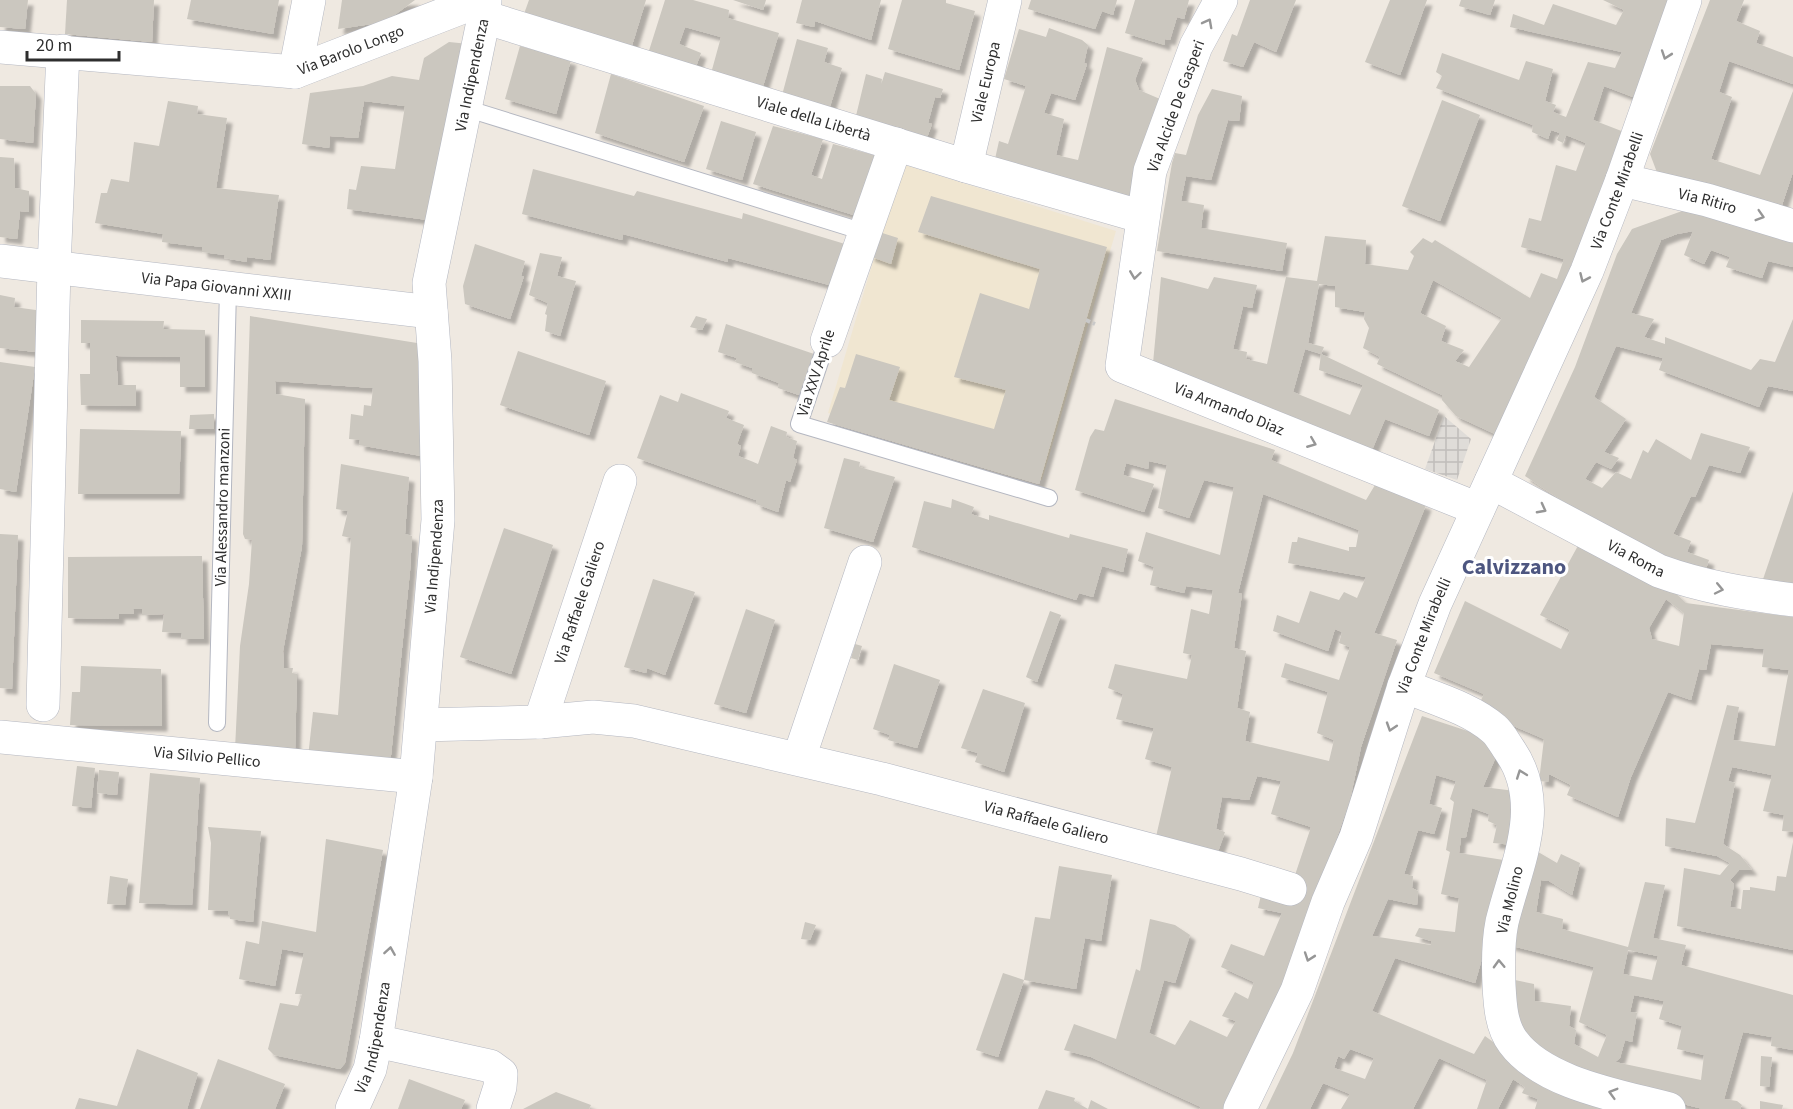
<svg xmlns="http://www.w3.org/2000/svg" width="1793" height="1109" font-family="'Source Sans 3',sans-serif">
  <defs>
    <pattern id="plaza-grid" width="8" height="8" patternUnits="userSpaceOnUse" patternTransform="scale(1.5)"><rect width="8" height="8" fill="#dfdcd8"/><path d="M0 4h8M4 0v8" fill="none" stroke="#c0bdba"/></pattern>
    <filter id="shadow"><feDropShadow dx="5.5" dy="5.5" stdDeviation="1.5" flood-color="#0004"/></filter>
  </defs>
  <rect width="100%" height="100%" fill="#efe9e1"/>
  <polygon fill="#f0e6d1" points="902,164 1116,231 1042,480 828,413"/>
  <polygon fill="url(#plaza-grid)" points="1444,416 1471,439 1457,480 1425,469"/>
  <g fill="#cbc7bf" fill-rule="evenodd" filter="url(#shadow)">
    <polygon points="0,0 28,0 25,29 0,27"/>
    <polygon points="67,0 154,0 152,42 65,34"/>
    <polygon points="191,0 279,0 273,34 187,19"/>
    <polygon points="342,0 415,0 385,22 338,29"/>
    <polygon points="529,0 646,0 630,52 520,25"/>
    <polygon points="665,0 693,0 729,10 728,18 779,33 761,93 710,77 721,37 685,27 679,44 701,53 694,72 647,57"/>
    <polygon points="733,0 766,0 763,10"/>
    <polygon points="802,0 881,0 871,40 815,21 814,27 796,23"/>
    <polygon points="902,0 946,0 946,3 975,11 959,70 888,49"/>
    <polygon points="1031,0 1117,0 1113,15 1102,11 1095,29 1028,9"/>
    <polygon points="1135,0 1189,0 1184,19 1177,17 1170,40 1165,39 1165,45 1125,33"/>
    <polygon points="1250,0 1296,0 1276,52 1254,42 1243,67 1223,61 1232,34 1237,36"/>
    <polygon points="1390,0 1427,0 1400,75 1365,62"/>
    <polygon points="1461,0 1495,0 1490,15 1459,6"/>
    <path d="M1603,0h69l-39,97 -29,-11 -11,34 31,12 -28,86 -101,216 -39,-18 -14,-16v-5l-65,-31 3,-7 -17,-9 6,-20 -5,-9 1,-7 -30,-5v-21l-16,-2 -11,59 16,4 -3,7 118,56 -10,26 -44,-17 -13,31 -119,-50 -62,-18 -39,-8 9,-97 47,12 6,-12 43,8 -5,23 -9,-2 -10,43 14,3 -1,7 21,5 19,-87 31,4 8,-45 41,4 -1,24 43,6 6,-14 -4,-4 13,-14 9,5 3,-3 95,58 11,-25 16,6 7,-20 -43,-12 8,-29 12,3 15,-56 20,6 10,-28 -20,-8 -3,8 -6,-3 3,-7 -9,-3 -3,9 -16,-7 1,-7 -97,-37 6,-12 -6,-4 6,-19 77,27 7,-19 27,8 -8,32 11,4 -3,7 13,5 22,-55 27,6 7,-16 -112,-25 3,-13 31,11 9,-21 63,21 8,-15zM1433,280l69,38 -33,49 -14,-6 9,-11 -23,-9 5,-15 -26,-13zM1305,349l16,5 -2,16 44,15 -13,30 -57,-23z"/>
    <polygon points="1710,0 1744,0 1736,21 1760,31 1756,43 1793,57 1793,84 1729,61 1719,92 1732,97 1711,159 1760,175 1793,91 1793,172 1781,208 1658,175 1650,154"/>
    <polygon points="1049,28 1082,40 1088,45 1084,63 1087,64 1075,100 1051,93 1044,113 1064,119 1056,155 1078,160 1107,47 1143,58 1135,80 1139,90 1160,99 1129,197 995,159 999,141 1008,144 1026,86 1004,79 1019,29 1046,37"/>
    <polygon points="797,39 828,48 824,62 842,68 828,113 781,99"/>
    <polygon points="449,42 469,44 435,221 347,209 349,189 356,190 361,166 395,169 405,106 364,101 358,138 330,136 329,148 302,144 310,93 363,86 392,76 419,80 424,58"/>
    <polygon points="520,46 571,60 556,114 505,99"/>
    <polygon points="885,72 943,89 940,98 935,97 928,123 932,124 925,143 855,120 866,74 882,79 881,85"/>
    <polygon points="611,74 704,106 684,162 595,133"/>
    <polygon points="0,86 30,86 36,94 33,143 0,139"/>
    <polygon points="1212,89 1242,96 1239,121 1228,120 1211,180 1186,176 1181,201 1204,205 1201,228 1287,243 1282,271 1157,251 1172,163 1175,153 1186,155 1198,115"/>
    <polygon points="1442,100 1480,115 1440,221 1402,206"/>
    <polygon points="168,101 198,106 197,114 227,118 216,188 279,195 270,260 247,257 247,262 224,258 225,255 202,252 202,247 162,242 163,234 95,223 101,193 107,193 111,179 129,182 134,142 159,146"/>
    <polygon points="721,121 756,132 742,180 706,169"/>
    <polygon points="773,126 823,139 811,175 822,179 833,144 878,156 860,217 753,184"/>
    <polygon points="0,157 14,158 15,188 29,191 29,212 20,211 17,239 0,237"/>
    <polygon points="533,169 634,196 637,191 742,219 743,213 845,244 833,286 728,258 728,262 623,234 622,240 522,214"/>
    <polygon points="931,196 1107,247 1039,484 827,422 840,387 845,388 856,354 900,367 889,400 994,429 1006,390 954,377 980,293 1029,309 1040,269 918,232"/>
    <polygon points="1696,206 1793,240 1793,267 1768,261 1762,278 1726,267 1730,257 1711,250 1704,264 1684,255 1693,231 1677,234 1661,240 1631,313 1654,319 1644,337 1665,344 1665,337 1751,370 1760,359 1775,362 1793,319 1793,391 1768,386 1759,407 1659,370 1663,358 1616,346 1594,397 1626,419 1604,452 1619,458 1611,469 1596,462 1585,479 1602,488 1616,472 1631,479 1643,450 1648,453 1656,439 1691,460 1701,433 1750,447 1740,473 1709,465 1695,497 1691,496 1673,534 1691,541 1687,552 1709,560 1702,580 1634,548 1525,476 1575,367 1617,254 1632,229"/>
    <polygon points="876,231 898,238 891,264 869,256"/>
    <polygon points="475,244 525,261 521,276 524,276 510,319 465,304 463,286"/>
    <polygon points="540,253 562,257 557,276 576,281 560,336 545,331 547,315 545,314 548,303 529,295"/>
    <polygon points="0,295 15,298 14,307 43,311 36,352 0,348"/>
    <polygon points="250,316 417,343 427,457 359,445 360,440 349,439 351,414 363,416 364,405 371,406 373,388 275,381 276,394 305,399 302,546 283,651 284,668 293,668 292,673 297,674 295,752 235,749 240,646 249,584 252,540 245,539 243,534"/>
    <polygon points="696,316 707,319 702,330 690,327"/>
    <polygon points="81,320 164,321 163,329 205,330 205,387 180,387 180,357 116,356 118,385 136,385 136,406 81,405 80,374 90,374 90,343 81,343"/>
    <polygon points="726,324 817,355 802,396 778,388 779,383 752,373 752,368 735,362 737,358 718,352"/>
    <polygon points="518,351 606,381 589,435 500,405"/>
    <polygon points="0,362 35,367 16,492 0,489"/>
    <polygon points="681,393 729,411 726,418 744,425 737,444 741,446 738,456 751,461 758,464 771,426 787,432 786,437 797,441 793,458 797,460 790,482 786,480 778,512 756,504 756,500 637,458 660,395 678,402"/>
    <path d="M1115,399l160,51 -4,10 95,40 9,-15 51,20 -52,128 23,7 -36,107 -11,53 -71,203 -56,106h-24l2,-2 -110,-50 -27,-7 10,-26 42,15 20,-70 4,2 10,-52 25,6 15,10 -15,48 -11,-3 -15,53 26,12 15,-25 37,17 9,-16 -14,-5 13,-24 13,7 6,-17 -33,-15 10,-23 33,12 18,-43 -24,-5 3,-13 25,7 25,-75 -40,-13 10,-33 -24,-5 -8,24 -27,-3 -6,32 9,3 -10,28 -60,-19 17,-74 -27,-8 9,-31 -38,-9 7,-25 -15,-6 7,-24 72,15 5,-24 -9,-2 8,-44 18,5 4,-24 -27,-4 -2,7 -34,-8 4,-18 -16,-6 8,-29 74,23 14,-68 -30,-7 -15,38 -31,-10 9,-43 -18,-4 -1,8 -22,-6 -3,12 31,9 -10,28 -69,-22 15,-53 5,-8 9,2zM1263,494l96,36 -3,17h-7v4l-51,-14 -1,5h-5l-4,21 78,14 -9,21 -13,-6 -5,8 -29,-9 -11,32 -22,-8 -4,16 55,20 7,-22 7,3 -3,11 11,4 -11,33 -54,-17 -4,14 47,15 -11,41 17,7 -5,21 -84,-20 5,-29 -13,-4 9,-57 -12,-3 8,-54 -4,-1z"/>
    <polygon points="214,414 214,429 189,429 190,415"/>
    <polygon points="80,429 181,431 179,494 78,494"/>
    <polygon points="844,458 860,462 859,467 895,477 873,542 824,528"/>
    <polygon points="341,464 409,477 405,534 412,536 410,571 390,765 308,757 313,712 338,715 351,538 342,536 348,511 336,509"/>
    <polygon points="1793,491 1793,596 1759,591"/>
    <polygon points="952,499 974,507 971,514 989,520 989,515 1069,538 1070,534 1128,549 1123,572 1102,566 1093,597 1079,593 1076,600 912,547 924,501 951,508"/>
    <polygon points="504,528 553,545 511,674 460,657"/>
    <polygon points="0,534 18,535 12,689 0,688"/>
    <path d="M1580,542l91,47 15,14 107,14v215l-11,-1 2,-16 -21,-4 9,-36 -40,-8 -4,14 7,2 -12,61 17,11 12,15h-13l-9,10 4,4 -4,23 11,2 2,-19h7v-3l25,4 2,-15 9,1 7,-35v108l-116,-24 7,-58 36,7 10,-12 -13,-7 -52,-10 1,-28 29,5 32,-118 12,2 -6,33 42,6 14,-76 -27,-3 2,-18 -53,-5 -5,26 -7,-1 -8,31 -23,-8 -37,85 -13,40 -51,-22 4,-10 -22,-11 -1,8 -9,-1 5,-42 -68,-29 8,-16 -50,-21 31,-72 96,48 9,-19 -30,-15zM1666,599l18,14 -5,33 -27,-7 -3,-11z"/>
    <polygon points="202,556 204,639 181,639 182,633 162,632 164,614 142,615 142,609 133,609 134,614 119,614 119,619 68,618 68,557"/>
    <polygon points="653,579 695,592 665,675 647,668 646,673 624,667"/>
    <polygon points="746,609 775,620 746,713 714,704"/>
    <polygon points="1050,611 1061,615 1037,682 1026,677"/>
    <polygon points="855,644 862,646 858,660 851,658"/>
    <polygon points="894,664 940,680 917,748 888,740 890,735 873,729"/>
    <polygon points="81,666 161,669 162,726 70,725 72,692 80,692"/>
    <polygon points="983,689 1025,703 1004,772 975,762 978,753 961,748"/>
    <path d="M1422,716l67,22 9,14 -15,35 32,4 -1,54 -21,-2 4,-18 -9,-4 1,-7 -17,-6 -6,29 -5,1 -2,15 51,8 -35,122 -80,-25 -23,53 102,43 11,-18 46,34 104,39h-100l3,-10 -16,-6 3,-6 -12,-8 -15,30h-21l10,-29 -48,-22 -26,51h-72l9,-15 -27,-11 -13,26h-44l27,-56zM1436,775l20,6 -6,18 4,3 -8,48 4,2 -9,42 18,4 -4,34 -36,-4 -4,8 16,5v4l-59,-9 16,-37 29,6 1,-14 -6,-3 1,-12 -9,-2 14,-44 16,4 8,-26 -13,-4zM1350,1049l24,9 -9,21 -31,-11 4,-12 6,3z"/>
    <polygon points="77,766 95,768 91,808 72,806"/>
    <polygon points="99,770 119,772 117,795 97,793"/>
    <polygon points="150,773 200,778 192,905 139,903"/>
    <polygon points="208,827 261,831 253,922 230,919 228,911 208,910 211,843"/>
    <polygon points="326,839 383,850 345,1063 340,1069 274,1055 268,1049 280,1003 298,1006 302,994 295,994 304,953 282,949 275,986 239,979 246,941 259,944 262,921 316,932"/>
    <path d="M1533,849l24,14 4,-9 19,9 -8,32 -23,-14 -8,-1 -5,32 27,7 -1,10 66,18 17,-65 20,3 -12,53 33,7 -5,20 112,30v55l-22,-4 1,-9 -29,-5 -19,67 13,2 5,4 -2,4h-37l-104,-26 -63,-33 -20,-25 -6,-46 24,5 1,17 36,5 -2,20 7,4 -2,14 24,13 9,-22 -28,-13 15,-55 -85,-22zM1628,950l30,6 -6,24 -29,-6zM1634,995l30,6 -5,18 23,7 -5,23 27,6 -3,25 -86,-18 5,-4 5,-18 7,2 5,-29 -7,-1z"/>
    <polygon points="1059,866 1112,875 1101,941 1085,938 1076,989 1024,980 1035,917 1050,919"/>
    <polygon points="110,876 128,879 125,905 107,904"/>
    <polygon points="805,922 816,925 810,940 801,939"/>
    <polygon points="1003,973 1024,980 998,1057 976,1050"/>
    <polygon points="137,1049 198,1073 187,1109 75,1109 79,1098 117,1106"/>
    <polygon points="1761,1056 1772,1057 1769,1087 1760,1086"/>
    <polygon points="218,1059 285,1084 275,1109 200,1109"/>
    <polygon points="409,1079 465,1100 461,1109 398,1109"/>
    <polygon points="1046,1090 1075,1098 1074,1101 1088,1109 1091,1100 1108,1109 1038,1109"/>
    <polygon points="556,1092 591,1105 589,1109 523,1109"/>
    <polygon points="1760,1101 1783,1105 1782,1109 1760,1109"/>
  </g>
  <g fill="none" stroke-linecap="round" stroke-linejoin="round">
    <g stroke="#b4b7c1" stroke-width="18">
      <g id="lane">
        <polyline points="465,108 864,232"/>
        <polyline points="827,341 799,424 1049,498"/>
        <path id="s1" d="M217,723l11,-433"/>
      </g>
    </g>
    <g stroke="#b4b7c1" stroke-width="34">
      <g id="street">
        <path id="s2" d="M1221,0l-25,46 -46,125 -28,195 356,143"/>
        <path id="s3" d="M484,17l482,149 177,51"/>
        <path id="s4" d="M0,47l295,25 186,-72"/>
        <polyline points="295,72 309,0"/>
        <path id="s5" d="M966,166l39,-166"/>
        <path id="s6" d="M1622,180l85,20 86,26"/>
        <path id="s7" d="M0,261l431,51"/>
        <polyline points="827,341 896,144"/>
        <path id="s8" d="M1491,482l168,89c44,16 88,23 134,29"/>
        <path d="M1404,686c29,12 66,22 90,43 6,5 11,15 16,22 37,54 6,114 -8,171 -4,20 -4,42 -3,63 1,19 2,41 14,57 31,42 108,54 156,67"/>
        <polyline points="43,705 54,268 63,51"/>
        <path id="s9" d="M540,722l80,-241"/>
        <path id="s10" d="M421,725l119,-3 53,-5 41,4 248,58 359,95 49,15"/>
        <path id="s11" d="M0,737l416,40"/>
        <polyline points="799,758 865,562"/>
        <polyline points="376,1041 490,1066 501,1074 500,1087 493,1109"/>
        <path id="s12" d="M352,1109l18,-40 6,-28 40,-264 22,-257 -3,-159 -6,-78 55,-266 1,-17"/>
        <path id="s13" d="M1240,1109l57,-118 31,-89 28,-65 48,-151 31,-82 152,-333 35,-91 63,-180"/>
      </g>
    </g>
    <polyline stroke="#c9c9c9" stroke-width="4" stroke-dasharray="4.5 3" stroke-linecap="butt" points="1086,320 1095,324"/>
    <use href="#lane" stroke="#fff" stroke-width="16"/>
    <use href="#street" stroke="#fff" stroke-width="33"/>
  </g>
  <defs><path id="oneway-chevron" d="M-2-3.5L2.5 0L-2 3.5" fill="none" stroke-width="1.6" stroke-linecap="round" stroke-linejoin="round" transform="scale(1.5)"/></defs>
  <g stroke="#969696">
    <use href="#oneway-chevron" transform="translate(1208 23) rotate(-62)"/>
    <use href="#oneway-chevron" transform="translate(1666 55) rotate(109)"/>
    <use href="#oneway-chevron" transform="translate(1760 216) rotate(17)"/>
    <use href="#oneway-chevron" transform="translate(1135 275) rotate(98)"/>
    <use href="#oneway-chevron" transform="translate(1584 278) rotate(114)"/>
    <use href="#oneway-chevron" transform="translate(1312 443) rotate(22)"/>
    <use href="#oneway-chevron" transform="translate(1542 509) rotate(28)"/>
    <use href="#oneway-chevron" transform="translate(1719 589) rotate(12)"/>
    <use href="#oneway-chevron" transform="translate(1391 727) rotate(108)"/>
    <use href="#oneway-chevron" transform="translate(1521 774) rotate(-110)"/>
    <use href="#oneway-chevron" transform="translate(390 951) rotate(-81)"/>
    <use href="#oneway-chevron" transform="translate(1309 957) rotate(109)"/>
    <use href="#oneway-chevron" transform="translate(1499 964) rotate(-92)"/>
    <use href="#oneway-chevron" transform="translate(1613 1093) rotate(-164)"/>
  </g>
  <g text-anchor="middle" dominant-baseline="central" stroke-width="6" stroke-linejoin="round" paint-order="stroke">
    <g font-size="16" fill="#2e2e2e" stroke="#fff">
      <text stroke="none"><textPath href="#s4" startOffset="356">Via Barolo Longo</textPath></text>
      <text stroke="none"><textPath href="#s12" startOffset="1047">Via Indipendenza</textPath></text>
      <text stroke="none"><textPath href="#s5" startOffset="86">Viale Europa</textPath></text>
      <text transform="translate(1176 106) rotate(-70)">Via Alcide De Gasperi</text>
      <text stroke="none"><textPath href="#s3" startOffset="345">Viale della Libertà</textPath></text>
      <text stroke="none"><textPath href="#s13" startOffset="994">Via Conte Mirabelli</textPath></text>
      <text stroke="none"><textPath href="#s6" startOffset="88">Via Ritiro</textPath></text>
      <text stroke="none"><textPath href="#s7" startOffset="218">Via Papa Giovanni XXIII</textPath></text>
      <text transform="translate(816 373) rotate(-72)">Via XXV Aprile</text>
      <text stroke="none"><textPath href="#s2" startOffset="498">Via Armando Diaz</textPath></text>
      <text stroke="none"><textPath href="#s1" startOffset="216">Via Alessandro manzoni</textPath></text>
      <text stroke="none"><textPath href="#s12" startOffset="561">Via Indipendenza</textPath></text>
      <text stroke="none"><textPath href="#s8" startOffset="164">Via Roma</textPath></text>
      <text stroke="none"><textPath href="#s9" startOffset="126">Via Raffaele Galiero</textPath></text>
      <text stroke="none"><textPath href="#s13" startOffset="508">Via Conte Mirabelli</textPath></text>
      <text stroke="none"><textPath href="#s11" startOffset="208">Via Silvio Pellico</textPath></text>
      <text stroke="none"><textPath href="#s10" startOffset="638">Via Raffaele Galiero</textPath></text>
      <text transform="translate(1510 900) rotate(-76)">Via Molino</text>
      <text stroke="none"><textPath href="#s12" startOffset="75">Via Indipendenza</textPath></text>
    </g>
    <g font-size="22" font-weight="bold" fill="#4d5680" stroke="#fff">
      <text x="1514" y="567">Calvizzano</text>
    </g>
  </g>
  <path d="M27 51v9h92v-9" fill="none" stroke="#2e2e2e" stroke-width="3"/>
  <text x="36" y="51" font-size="18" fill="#2e2e2e" stroke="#ffffff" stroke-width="4.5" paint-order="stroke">20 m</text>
</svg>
